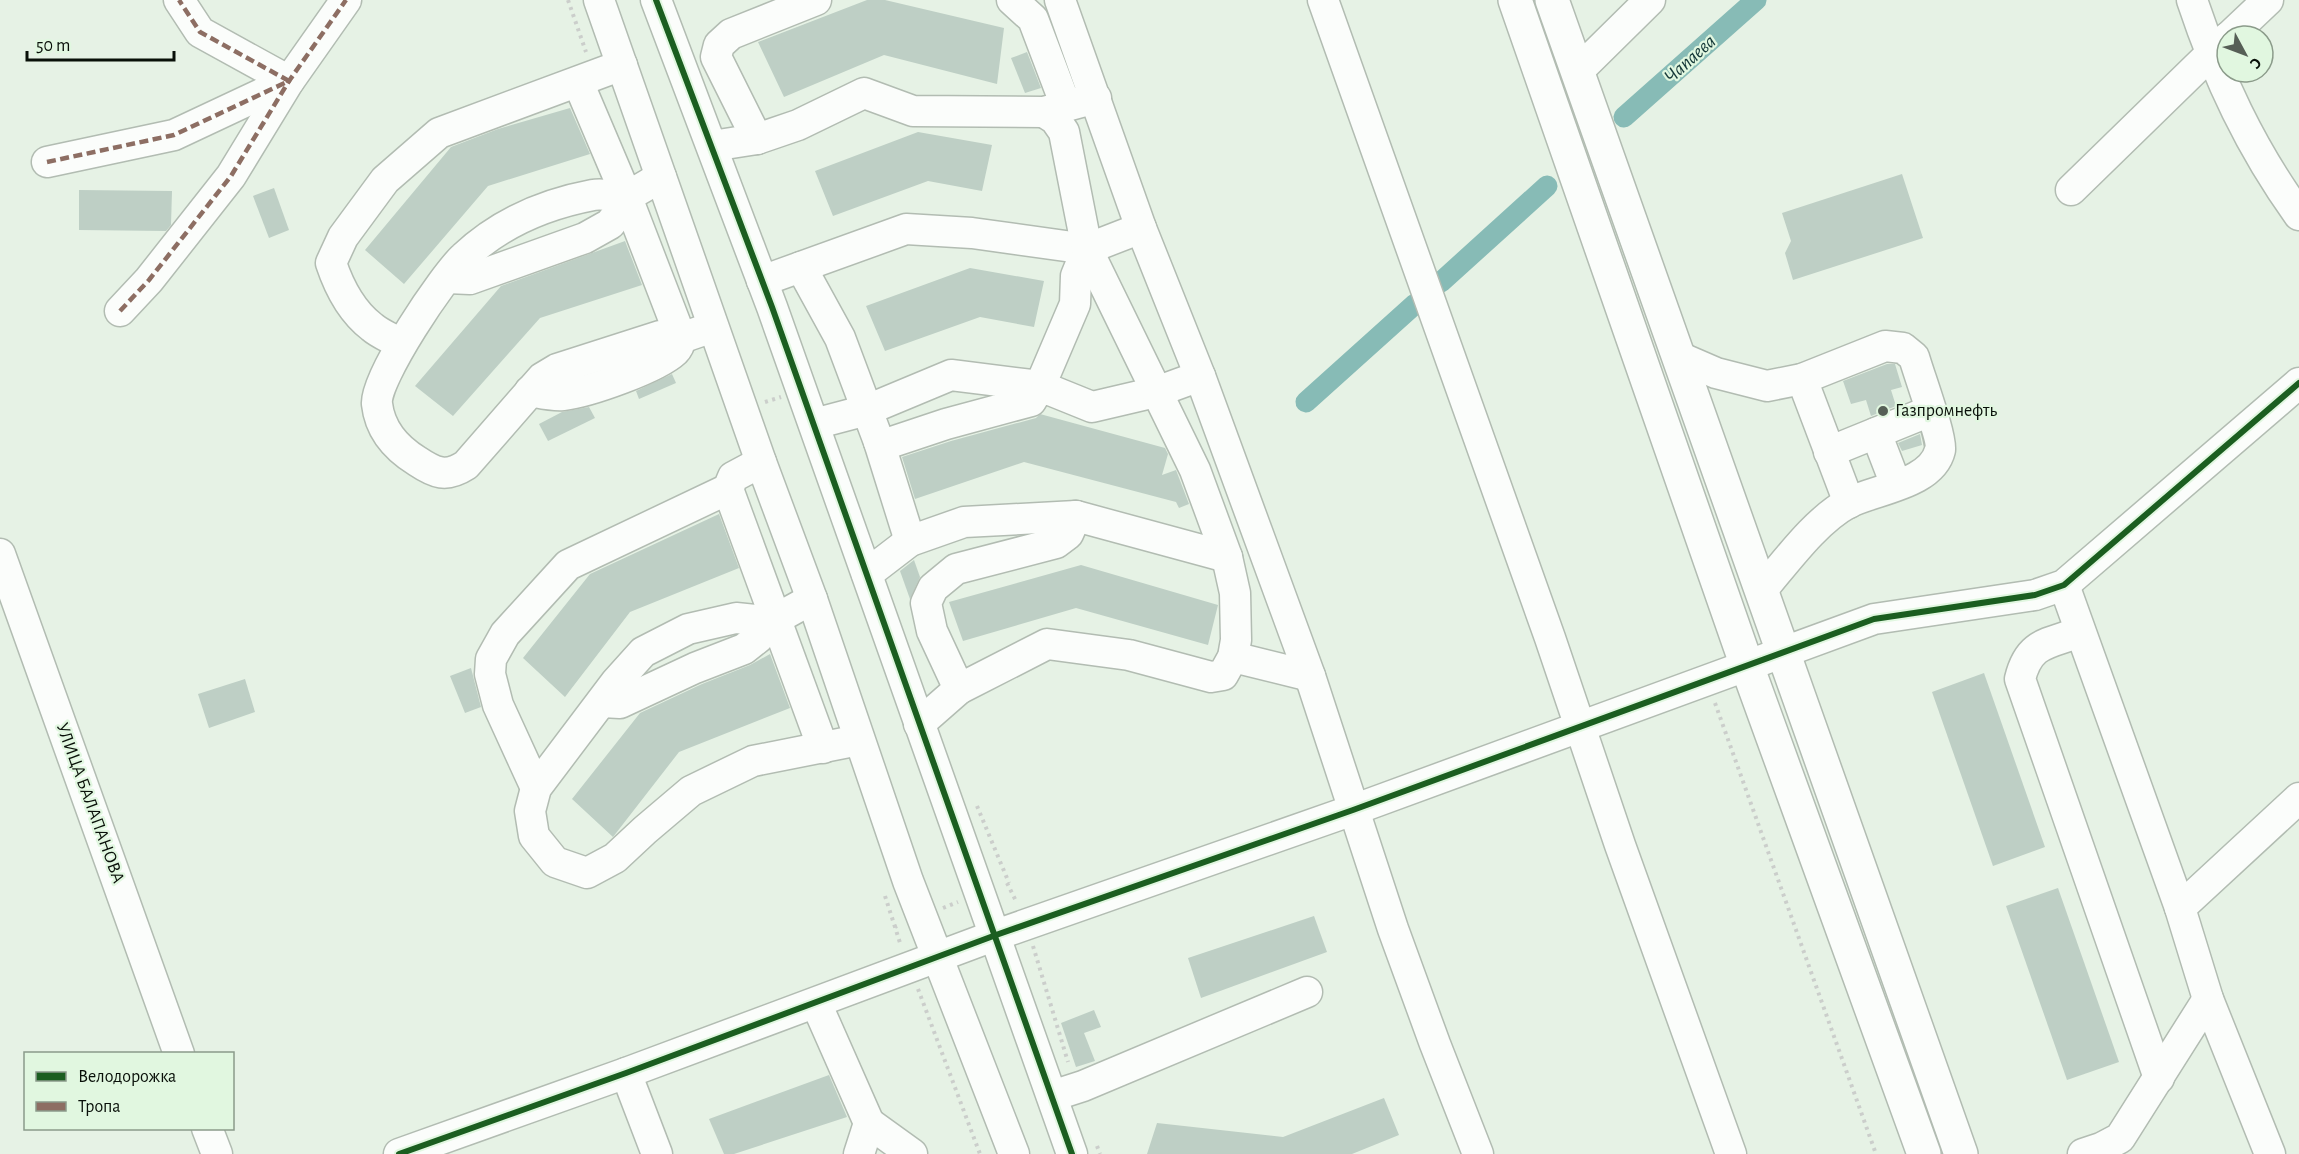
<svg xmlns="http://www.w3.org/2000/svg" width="2299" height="1154" font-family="'Alegreya Sans',sans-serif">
  <rect width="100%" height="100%" fill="#e6f2e5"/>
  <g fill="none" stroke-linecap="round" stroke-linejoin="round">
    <g stroke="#87bbb6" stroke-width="21">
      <polyline points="1624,117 1756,0"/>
      <polyline points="1441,282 1547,186"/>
      <polyline points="1306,402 1415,304"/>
    </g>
  </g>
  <g fill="#becfc5">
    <polygon points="867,0 885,0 1004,28 997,84 884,55 784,97 758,42"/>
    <polygon points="1027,52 1041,88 1025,93 1011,58"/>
    <polygon points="570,108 590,154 488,186 404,284 365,250 451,147 498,129"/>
    <polygon points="918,132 992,145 982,191 928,181 833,216 815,171"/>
    <polygon points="1902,174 1923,238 1793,280 1785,253 1791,241 1782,213"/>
    <polygon points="274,188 289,230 269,238 253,196"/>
    <polygon points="79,190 172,191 171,225 166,231 79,230"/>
    <polygon points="625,241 642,285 540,318 453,416 415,386 501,286"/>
    <polygon points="970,268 1044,281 1034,327 980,317 885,351 866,306"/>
    <polygon points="1887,364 1895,364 1902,387 1891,390 1896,406 1871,416 1866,400 1851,404 1843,381"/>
    <polygon points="672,374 676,383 639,399 636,391"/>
    <polygon points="589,407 595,418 548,441 539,424 562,412"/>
    <polygon points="1040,414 1165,448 1168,454 1162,475 1176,470 1189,504 1179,508 1176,502 1024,462 915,499 902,457 951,441 1036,418"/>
    <polygon points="1920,434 1922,445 1902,451 1898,443"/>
    <polygon points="719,514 739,568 630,612 565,697 523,658 590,574"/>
    <polygon points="914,560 920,577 910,599 900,571"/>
    <polygon points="1081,565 1218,605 1208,645 1076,608 963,641 949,602"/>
    <polygon points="770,654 790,708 679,752 613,837 572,799 640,713 702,684 750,665"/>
    <polygon points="471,668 481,707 465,713 450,676"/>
    <polygon points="1984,673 2045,847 1993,866 1932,692"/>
    <polygon points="245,679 255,712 209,728 198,694"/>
    <polygon points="2058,888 2119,1062 2067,1080 2006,906"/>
    <polygon points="1314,916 1327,952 1201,998 1188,958"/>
    <polygon points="1094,1010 1101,1027 1084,1033 1095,1061 1076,1067 1061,1023"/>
    <polygon points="829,1075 847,1117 734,1154 724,1154 709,1119"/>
    <polygon points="1384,1098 1399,1135 1352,1154 1147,1154 1157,1123 1283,1137"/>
  </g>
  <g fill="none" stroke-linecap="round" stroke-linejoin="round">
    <g stroke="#b2bcb2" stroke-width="33">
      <g id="minor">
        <polyline points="599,0 761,462 812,599 908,881 1014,1154"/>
        <polyline points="656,0 772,307 1072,1154"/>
        <polyline points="1012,0 1033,19 1066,106"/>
        <polyline points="1060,0 1141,228 1200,376 1310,676 1393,929 1435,1044 1478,1154"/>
        <polyline points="1323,0 1550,638 1620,845 1731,1154"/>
        <path d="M2192,0c26,78 58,147 107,215"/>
        <polyline points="2230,36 2268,0"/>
        <polyline points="1577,72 1650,0"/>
        <polyline points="757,139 716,57 719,45 731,34 816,0"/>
        <polyline points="712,146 757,139 798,125 864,93 913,111 1044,112 1096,98"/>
        <polyline points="47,162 174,135 289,81 200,32 179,0"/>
        <path d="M661,177c-11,5 -25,17 -37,18 -10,2 -21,-2 -31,0 -48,9 -94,29 -129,62 -20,18 -90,122 -87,147 3,26 19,44 40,57 18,12 29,17 49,4l76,-87 15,-9 103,-33 21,2 32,-11"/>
        <polyline points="2071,190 2227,38"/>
        <polyline points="1087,249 1076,276 1075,304 1040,386 1031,401 946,424 886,444 879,442 867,410 951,375 1040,386 1092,407 1156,392 1200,376"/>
        <polyline points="801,267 840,338 867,410 814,424"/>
        <polyline points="447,278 470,279 585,238 610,224 620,211 626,195"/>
        <polyline points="762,281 906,229 972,233 1087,249 1141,228"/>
        <polyline points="120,311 149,280 231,176 289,81 346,0"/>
        <path d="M401,344c-10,-6 -21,-10 -29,-17 -21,-16 -33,-40 -41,-64l12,-26 42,-57 54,-47 183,-68"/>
        <path d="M1679,357l37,16 51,13 35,-7 83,-33 18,2 11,9c4,15 29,83 26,93 -8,34 -64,39 -92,53 -33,18 -62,59 -87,88"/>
        <polyline points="1802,379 1849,503"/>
        <path d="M530,391c11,2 22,5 33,4 26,-3 94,-27 112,-44 4,-4 5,-8 6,-13l-55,-143 -48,-113"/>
        <polyline points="1876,433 1896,485"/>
        <polyline points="879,442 910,541"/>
        <polyline points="1829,452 1930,411"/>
        <polyline points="728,489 823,748"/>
        <polyline points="0,554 179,1054"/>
        <polyline points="867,574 910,541 964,522 1076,516 1227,557"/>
        <polyline points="2064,585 2180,908"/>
        <polyline points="812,599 776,619 767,621 736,618 688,629 643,652 616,682 536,788 530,811 534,836 555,862 587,873 615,858 645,830 691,791 753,761 859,740"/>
        <path d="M2080,632c-32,12 -51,10 -60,47l139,399"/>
        <polyline points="1233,657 1310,676"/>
        <polyline points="959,689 932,631 926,603 933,588 956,569 1056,543 1068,534 1076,516"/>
        <polyline points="602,702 620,703 695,668 744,649 758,638 767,621"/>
        <polyline points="919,724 959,689 1047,644 1129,655 1211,677 1223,675 1233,657 1236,640 1235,593 1227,557 1195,470 1087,249 1064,132 1055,119 1044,112"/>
        <polyline points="536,788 498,705 490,674 491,659 505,634 568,565 728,489 733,477 761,462"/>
        <polyline points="816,1003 869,1123 859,1154"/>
        <polyline points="626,1073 657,1154"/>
        <polyline points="1052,1096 1083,1086 1307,992"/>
        <polyline points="869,1123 912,1154"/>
        <polyline points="207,1128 217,1154"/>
        <polyline points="399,1154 626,1073 996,935 1353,810 1874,619 2035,595 2064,585 2299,383"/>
        <polyline points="2083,1154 2101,1148 2120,1138 2208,999"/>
        <polyline points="2270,1154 2208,999 2180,908 2299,798"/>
      </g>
    </g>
    <g stroke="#b2bcb2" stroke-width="36">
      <g id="major">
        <polyline points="1515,0 1747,666 1924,1154"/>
        <polyline points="1552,0 1961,1154"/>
      </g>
    </g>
    <g stroke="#cbcecb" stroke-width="4" stroke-dasharray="3 4.5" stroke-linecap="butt">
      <polyline points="568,0 586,52"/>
      <polyline points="765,402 781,397"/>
      <polyline points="1715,703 1876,1154"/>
      <polyline points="977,806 1009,883"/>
      <polyline points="1007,883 1017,903"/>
      <polyline points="885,896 895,927"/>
      <polyline points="943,908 958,902"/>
      <polyline points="897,926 895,927 901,946"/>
      <polyline points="1033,946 1068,1062"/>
      <polyline points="918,989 980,1154"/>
      <polyline points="1097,1146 1100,1154"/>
    </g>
    <use href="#minor" stroke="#fbfdfb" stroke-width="30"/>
    <use href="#major" stroke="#fbfdfb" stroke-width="33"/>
    <g stroke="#8d6e63" stroke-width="4.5" stroke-dasharray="9 4.5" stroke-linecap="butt">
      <polyline points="47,162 174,135 289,81 200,32 179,0"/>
      <polyline points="120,311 149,280 231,176 289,81 346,0"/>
    </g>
    <g stroke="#e1f7e0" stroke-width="10">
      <g id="cycleway">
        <polyline points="656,0 772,307 1072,1154"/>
        <polyline points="399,1154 626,1073 996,935 1353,810 1874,619 2035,595 2064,585 2299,383"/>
      </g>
    </g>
    <use href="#cycleway" stroke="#1b5e20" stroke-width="6"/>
  </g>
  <circle fill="#565f56" stroke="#e1f7e0" stroke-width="2" cx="1883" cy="411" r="6"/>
  <g text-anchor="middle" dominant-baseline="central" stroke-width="4.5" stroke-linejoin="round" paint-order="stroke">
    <g font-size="18" fill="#091009" stroke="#e1f7e0" text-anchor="start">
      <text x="1895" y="411">Газпромнефть</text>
    </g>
    <g font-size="18" fill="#091009" stroke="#e1f7e0">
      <text transform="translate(90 803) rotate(70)">УЛИЦА БАЛАПАНОВА</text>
    </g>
    <g font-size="20" font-style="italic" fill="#153838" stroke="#e1f7e0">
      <text transform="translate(1690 59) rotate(-42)">Чапаева</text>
    </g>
  </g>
  <rect x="24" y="1052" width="210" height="78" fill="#e1f7e0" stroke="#8b9b8a" stroke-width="1.5"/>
  <rect x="36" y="1072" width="30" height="9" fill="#1b5e20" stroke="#8b9b8a" stroke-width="1.5"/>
  <text x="78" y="1082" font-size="18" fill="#091009">Велодорожка</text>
  <rect x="36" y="1102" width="30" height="9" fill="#8d6e63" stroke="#8b9b8a" stroke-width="1.5"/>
  <text x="78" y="1112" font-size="18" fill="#091009">Тропа</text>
  <g transform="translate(2245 54) rotate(131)"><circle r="28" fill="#e1f7e0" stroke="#8b9b8a" stroke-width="1.5"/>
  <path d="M0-4.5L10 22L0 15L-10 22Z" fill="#565f56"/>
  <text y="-9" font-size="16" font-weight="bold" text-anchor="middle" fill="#091009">С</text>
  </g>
  <path d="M27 51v9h147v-9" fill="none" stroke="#091009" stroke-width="3"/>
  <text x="36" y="51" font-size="18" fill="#091009" stroke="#e1f7e0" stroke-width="4.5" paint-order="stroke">50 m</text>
</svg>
